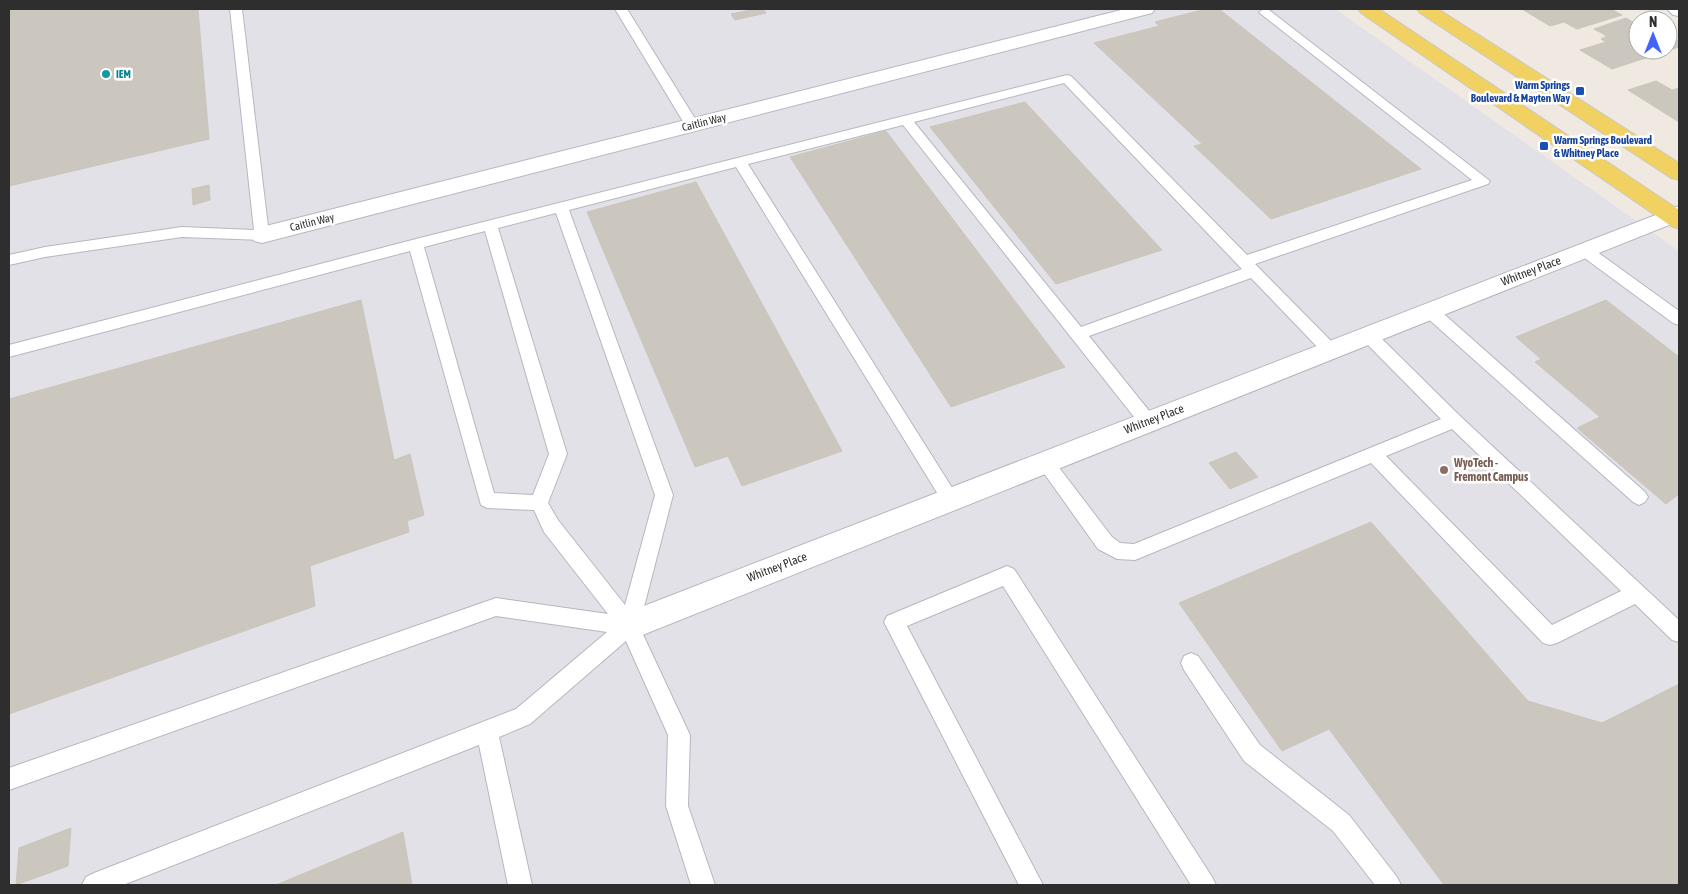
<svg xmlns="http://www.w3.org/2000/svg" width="1688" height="894" font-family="'Asap Condensed',sans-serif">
  <rect width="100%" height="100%" fill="#efe9e1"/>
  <polygon fill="#e3e1e8" points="9,9 1335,9 1679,251 1679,885 9,885"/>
  <g fill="#cbc7bf" stroke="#cbc5ba">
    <polygon points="9,9 198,9 209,139 9,186"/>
    <polygon points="756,9 763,9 766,13 735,20 731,14"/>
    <polygon points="1206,9 1219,9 1421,169 1271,219 1194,146 1202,144 1094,43 1159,26 1155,22"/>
    <polygon points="1522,9 1611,9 1622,15 1577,29 1564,22 1550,26"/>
    <polygon points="1626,18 1638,25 1638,50 1668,50 1668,35 1679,41 1679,47 1612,69 1580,50 1606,42 1601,39 1607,36 1594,29"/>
    <polygon points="1656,81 1672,90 1679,88 1679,122 1628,90"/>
    <polygon points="1025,102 1162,250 1056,284 930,127"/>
    <polygon points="886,131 1065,367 951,407 790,157"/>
    <polygon points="696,182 842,451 742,486 728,456 695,467 587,212"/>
    <polygon points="209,185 210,200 193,205 192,189"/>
    <polygon points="361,300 394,460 410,454 424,515 407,521 409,532 310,566 315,606 9,714 9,399"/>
    <polygon points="1606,300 1679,357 1679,494 1666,504 1577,428 1600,417 1535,362 1541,359 1516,337"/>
    <polygon points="1236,452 1258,477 1230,489 1209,463"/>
    <polygon points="1371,522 1528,701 1602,723 1679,684 1679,885 1444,885 1329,729 1282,751 1179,603"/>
    <polygon points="71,828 68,866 16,885 19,848"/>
    <polygon points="403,832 412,885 276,885"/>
  </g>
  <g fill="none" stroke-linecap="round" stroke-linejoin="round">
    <g stroke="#b4b7c1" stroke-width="2">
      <g id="lane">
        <polygon points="230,9 242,9 269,235 267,239 262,240 182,237 45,257 9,265 9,255 45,247 182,227 254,230"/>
        <polygon points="615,9 627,9 699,125 697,128 687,128"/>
        <path d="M1264,9l5,1 221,171 -2,3 -233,80 81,82 2,4 -2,4 -6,2 -6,-2 -73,-76 -162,58 65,81 3,5 -3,5 -6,2 -6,-2 -239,-302 -155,39 208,330 3,5 -3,5 -6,3 -6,-3 -208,-337 -167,43 104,285 -34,131 51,109 -2,71 27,79h-24l-25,-79 2,-71 -42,-94 -96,83 -31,13 33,148h-24l-29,-140 -356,140h-41l4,-8 8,-4 422,-164 91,-77 -111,-16 -487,174v-22l487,-170 112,16 -64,-82 -10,-22 -47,-2 -6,-3 -71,-254 -401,106v-12l407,-106 651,-164 4,1 176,179 225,-75 -211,-166 -2,-2zM1064,83l175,183 3,3 -161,58 -167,-205zM556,213l99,282 -30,110 -67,-85 -10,-17 19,-49 -69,-226zM485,231l64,223 -16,41 -39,-2 -70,-246z"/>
        <polygon points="1584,245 1589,246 1679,311 1679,325 1673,323 1579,254 1577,250 1579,246"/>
        <polygon points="1430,305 1436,307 1645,492 1648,497 1645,502 1639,505 1633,502 1424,315 1422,311 1424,307"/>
        <path d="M1368,329l6,2 86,85 219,204v22l-7,-2 -37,-36 -78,39 -7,2 -7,-2 -172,-180 -236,97 -18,-1 -19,-10 -62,-87 3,-5 6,-2 6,2 61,80 8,6 14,1 307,-125 -79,-80 -2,-4 2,-4zM1452,429l169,162 -69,34 -166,-169z"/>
        <polygon points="1007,566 1014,569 1212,877 1216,885 1191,885 1003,586 907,626 1043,885 1019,885 884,622 887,616"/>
        <polygon points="1191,653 1198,656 1260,745 1349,815 1397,877 1401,885 1375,885 1333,831 1244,761 1184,670 1181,663 1184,656"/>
      </g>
    </g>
    <g stroke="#b4b7c1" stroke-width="2">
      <g id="street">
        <polygon points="1125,9 1155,9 1152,13 262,243 254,241 250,235 254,229 262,227"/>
        <polygon points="1667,9 1679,9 1679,16 1673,15"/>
        <polygon points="1679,206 1679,221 640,636 629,640 618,636 613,626 618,616"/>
      </g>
    </g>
    <g stroke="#c9c9c9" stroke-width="2">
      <g id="primary">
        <polygon points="1358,9 1379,9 1679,210 1679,229 1671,226 1361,13"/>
        <polygon points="1417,9 1438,9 1679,163 1679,180 1671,178 1420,13"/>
      </g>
    </g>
    <use href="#lane" fill="#fff" fill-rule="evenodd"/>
    <use href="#street" fill="#fff" fill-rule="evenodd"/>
    <use href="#primary" fill="#f2d163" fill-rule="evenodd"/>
  </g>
  <circle fill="#0f9aa8" stroke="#fff" stroke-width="2" cx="106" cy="74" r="5"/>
  <g fill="#1a4fb4" stroke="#fff" stroke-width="2">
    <rect x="1575" y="86" width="10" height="10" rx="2.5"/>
    <rect x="1539" y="141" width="10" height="10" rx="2.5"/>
  </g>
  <circle fill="#8d6e63" stroke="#fff" stroke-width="2" cx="1444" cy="470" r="5"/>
  <g text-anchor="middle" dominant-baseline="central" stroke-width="5" stroke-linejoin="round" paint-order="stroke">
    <g font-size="11" font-weight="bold" fill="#0d838f" stroke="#fff" text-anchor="start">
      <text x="116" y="74">IEM</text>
    </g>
    <g font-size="11" font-weight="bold" fill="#164399" stroke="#fff" text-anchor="end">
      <text x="1570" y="85">Warm Springs<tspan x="1570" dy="13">Boulevard &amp; Mayten Way</tspan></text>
      <text x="1554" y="140" text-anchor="start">Warm Springs Boulevard<tspan x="1554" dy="13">&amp; Whitney Place</tspan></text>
    </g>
    <g font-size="11" fill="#2e2e2e" stroke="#fff">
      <text transform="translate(704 122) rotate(-14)">Caitlin Way</text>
      <text transform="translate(312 222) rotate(-14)">Caitlin Way</text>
    </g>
    <g font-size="12" fill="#2e2e2e" stroke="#fff">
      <text transform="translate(1531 271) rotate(-21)">Whitney Place</text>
      <text transform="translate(1154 419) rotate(-21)">Whitney Place</text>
      <text transform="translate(777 567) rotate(-21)">Whitney Place</text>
    </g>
    <g font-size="12" font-weight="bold" fill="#785e54" stroke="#fff" text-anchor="start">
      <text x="1454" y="463">WyoTech -<tspan x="1454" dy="14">Fremont Campus</tspan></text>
    </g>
  </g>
  <rect width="1688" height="894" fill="none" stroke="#2e2e2e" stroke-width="20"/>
  <g transform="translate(1653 35)"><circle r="24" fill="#ffffff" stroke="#ababab"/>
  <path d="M0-4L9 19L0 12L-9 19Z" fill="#4264fb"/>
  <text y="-8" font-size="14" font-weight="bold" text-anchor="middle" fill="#2e2e2e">N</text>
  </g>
</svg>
